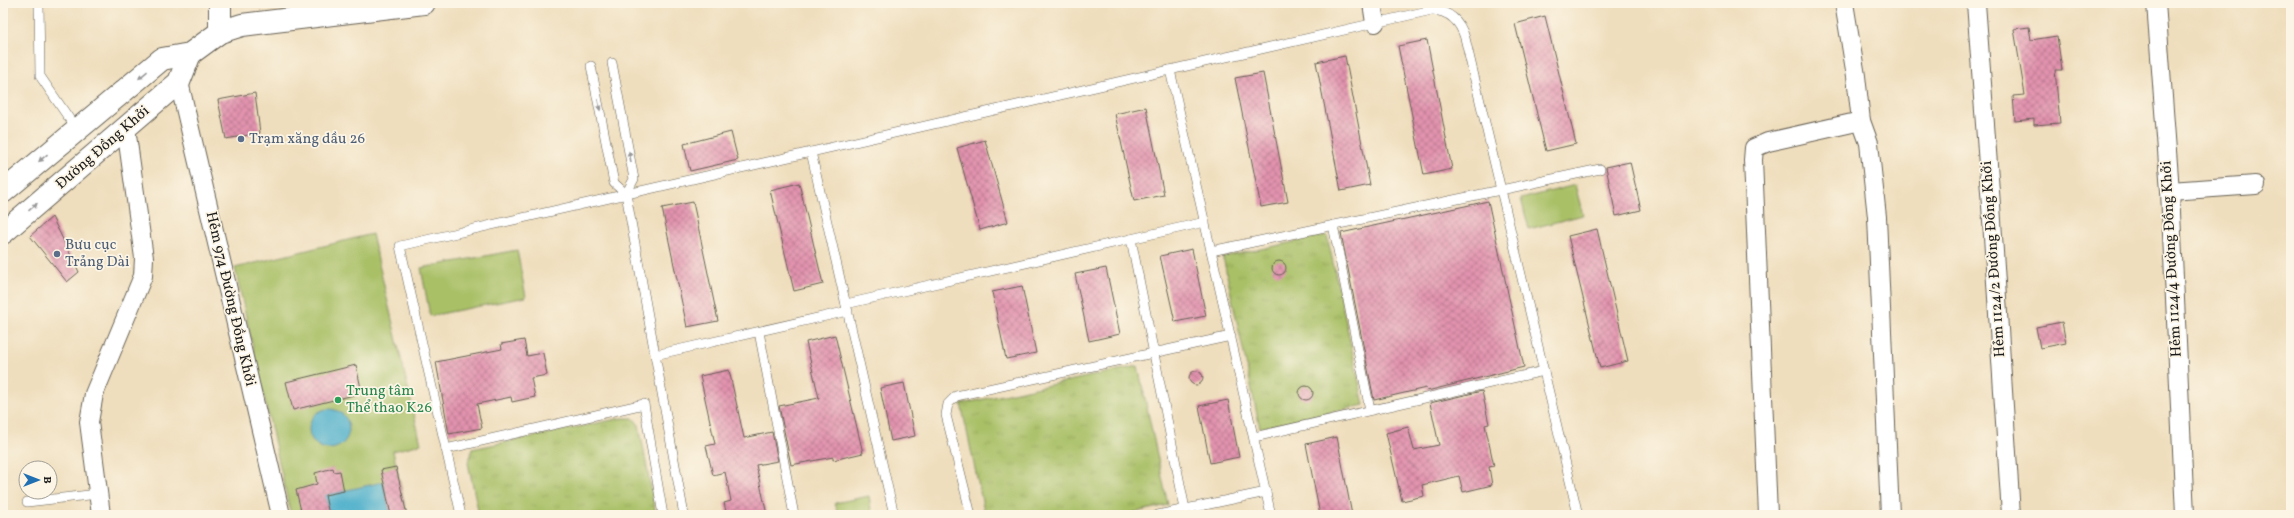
<svg xmlns="http://www.w3.org/2000/svg" width="2294" height="518" font-family="Vollkorn,serif">
  <defs>
    <pattern id="grass-tufts" width="24" height="20" patternUnits="userSpaceOnUse"><rect width="24" height="20" fill="#a9c066"/><path d="M3 7l-1-3M5 7V3M7 7l1-3M15 17l-1-3M17 17v-4M19 17l1-3" fill="none" stroke="#91a458"/></pattern>
    <pattern id="building-cross-hatch" width="8" height="8" patternUnits="userSpaceOnUse"><rect width="8" height="8" fill="#e293ae"/><path d="M0 0l8 8M0 8l8-8" fill="none" stroke="#b6778d"/></pattern>
  </defs>
  <rect width="100%" height="100%" fill="#fcf5e5"/>
  <filter id="ink" filterUnits="userSpaceOnUse"><feTurbulence type="fractalNoise" baseFrequency=".025" numOctaves="2"/><feDisplacementMap in="SourceGraphic" scale="8" xChannelSelector="R" yChannelSelector="G"/><feConvolveMatrix kernelMatrix="1 2 1 2 8 2 1 2 1" color-interpolation-filters="sRGB"/></filter>
  <filter id="wash" filterUnits="userSpaceOnUse"><feTurbulence type="fractalNoise" baseFrequency=".012" numOctaves="4" result="noise"/><feDisplacementMap in="SourceGraphic" scale="16" xChannelSelector="R" yChannelSelector="G"/><feGaussianBlur stdDeviation="0.9" result="paint"/><feColorMatrix in="noise" values="0 0 0 0 0 0 0 0 0 0 0 0 0 0 0 0 0 1.4 0 .05"/><feComposite in="paint" operator="in"/></filter>
  <g filter="url(#wash)">
    <rect width="100%" height="100%" fill="#efdebd"/>
    <g fill="url(#grass-tufts)" stroke="#626e41">
      <polygon points="1327,235 1364,405 1260,428 1223,257"/>
      <polygon points="1138,366 1168,505 1122,515 985,515 961,404"/>
      <polygon points="622,418 633,418 639,425 656,515 479,515 468,463 472,449"/>
    </g>
    <g fill="#a9c066" stroke="#626e41">
      <polygon points="1575,185 1583,215 1529,229 1521,199"/>
      <polygon points="372,234 421,444 393,451 407,515 291,515 235,268"/>
      <polygon points="517,250 526,297 430,316 421,268"/>
      <polygon points="869,496 872,515 838,515 835,503"/>
    </g>
    <g fill="#4cafcb" stroke="#346674">
      <circle cx="329" cy="429" r="20"/>
      <polygon points="383,482 391,515 329,515 325,495"/>
    </g>
    <g id="blocks">
      <g fill="url(#building-cross-hatch)">
        <polygon points="1545,16 1576,144 1546,151 1515,24"/>
        <polygon points="2029,27 2031,40 2057,36 2062,70 2055,70 2060,123 2034,125 2034,119 2015,121 2013,96 2025,95 2014,29"/>
        <polygon points="1427,40 1452,169 1424,175 1398,46"/>
        <polygon points="1345,56 1370,185 1341,191 1316,62"/>
        <polygon points="1263,73 1288,202 1261,207 1235,78"/>
        <polygon points="255,93 260,133 226,139 218,100"/>
        <polygon points="1146,107 1164,195 1134,201 1115,114"/>
        <polygon points="731,132 738,160 690,171 684,144"/>
        <polygon points="985,140 1008,222 980,230 957,148"/>
        <polygon points="1630,162 1641,210 1616,216 1606,167"/>
        <polygon points="799,183 823,284 794,291 770,190"/>
        <polygon points="1488,201 1524,367 1427,391 1426,388 1374,400 1341,233"/>
        <polygon points="693,202 718,321 687,327 662,208"/>
        <polygon points="52,217 79,272 67,282 30,236"/>
        <polygon points="1597,229 1628,361 1600,368 1568,236"/>
        <polygon points="1192,249 1206,316 1175,322 1160,256"/>
        <circle cx="1279" cy="268" r="7"/>
        <polygon points="1106,268 1120,334 1089,341 1075,274"/>
        <polygon points="1022,286 1036,353 1006,359 992,292"/>
        <polygon points="2062,322 2066,343 2040,348 2036,327"/>
        <polygon points="835,335 863,453 833,460 833,457 791,465 779,406 819,398 806,342"/>
        <polygon points="524,340 527,356 543,353 547,375 531,378 535,397 512,402 511,397 477,404 482,428 449,434 436,362 502,349 501,344"/>
        <polygon points="356,365 362,393 293,410 286,382"/>
        <polygon points="729,370 744,438 772,432 778,461 756,465 767,515 727,515 724,503 731,501 725,472 713,475 706,446 715,444 700,376"/>
        <circle cx="1196" cy="378" r="7"/>
        <polygon points="904,383 915,436 891,441 880,388"/>
        <circle cx="1306" cy="393" r="7"/>
        <polygon points="1482,391 1489,424 1485,425 1494,466 1489,467 1492,485 1463,492 1459,476 1422,485 1424,496 1402,501 1386,433 1408,427 1414,450 1439,445 1430,403"/>
        <polygon points="1228,400 1239,457 1210,463 1199,406"/>
        <polygon points="1337,437 1352,515 1320,515 1306,444"/>
        <polygon points="396,467 407,515 391,515 381,470"/>
        <polygon points="333,468 334,472 340,471 344,491 325,495 329,515 302,515 296,490 317,484 315,473"/>
      </g>
    </g>
  </g>
  <g filter="url(#ink)">
    <use href="#blocks" fill-opacity="0" stroke="#666054" stroke-width="1"/>
    <g fill="none" stroke-linecap="round" stroke-linejoin="round">
      <g stroke="#666054" stroke-width="10">
        <g id="lane">
          <polyline points="39,3 40,76 77,130"/>
          <polyline points="612,63 634,179 626,194"/>
          <polyline points="591,66 614,183 626,194 684,515"/>
          <polyline points="1170,70 1271,515"/>
          <polyline points="811,152 894,515"/>
          <polyline points="1333,225 1370,410"/>
          <polyline points="1131,239 1185,509"/>
          <polyline points="1211,251 1600,169"/>
          <polyline points="846,304 1205,222"/>
          <polyline points="759,332 794,515"/>
          <polyline points="655,355 848,311"/>
          <polyline points="1254,437 1544,371"/>
          <polyline points="446,449 644,404 663,515"/>
          <polyline points="27,502 98,494"/>
          <path d="M461,515l-61,-269 1032,-236c18,1 28,11 33,28l113,477"/>
          <polyline points="971,515 946,415 948,404 956,396 1231,336"/>
          <polyline points="1158,515 1266,492"/>
        </g>
      </g>
      <g stroke="#666054" stroke-width="20">
        <g id="street">
          <polyline points="1372,3 1375,23"/>
          <polyline points="1844,3 1856,76 1861,121 1869,143 1877,217 1890,515"/>
          <polyline points="1976,3 1991,205 2011,515"/>
          <polyline points="2156,3 2170,191 2185,515"/>
          <polyline points="179,82 281,515"/>
          <polyline points="2170,191 2256,185"/>
          <polyline points="101,515 89,422 94,394 143,276 144,258 126,128"/>
          <polyline points="1768,515 1753,160 1754,148 1768,142 1861,121"/>
        </g>
      </g>
      <g stroke="#666054" stroke-width="24">
        <g id="secondary">
          <polyline points="220,32 220,3"/>
          <polyline points="3,192 162,59 190,54 220,32 242,25 424,3"/>
          <polyline points="3,233 179,82 190,54"/>
        </g>
      </g>
      <use href="#lane" stroke="#fff" stroke-width="9"/>
      <use href="#street" stroke="#fff" stroke-width="18"/>
      <use href="#secondary" stroke="#fff" stroke-width="22"/>
    </g>
    <defs><path id="oneway-solid" d="M-6-.8H1V-3.2L6.5 0L1 3.2V.8H-6Z"/></defs>
    <g fill="#999">
      <use href="#oneway-solid" transform="translate(143 75) rotate(140)"/>
      <use href="#oneway-solid" transform="translate(599 105) rotate(79)"/>
      <use href="#oneway-solid" transform="translate(630 157) rotate(-101)"/>
      <use href="#oneway-solid" transform="translate(43 158) rotate(140)"/>
      <use href="#oneway-solid" transform="translate(33 207) rotate(-41)"/>
    </g>
  </g>
  <g fill="#5c6f8a" stroke="#fcf5e5" stroke-width="1.5">
    <circle cx="241" cy="139" r="4"/>
    <circle cx="57" cy="254" r="4"/>
  </g>
  <circle fill="#2e9e5b" stroke="#fcf5e5" stroke-width="1.5" cx="338" cy="400" r="4"/>
  <g text-anchor="middle" dominant-baseline="central" stroke-width="3.5" stroke-linejoin="round" paint-order="stroke">
    <g font-size="15" fill="#4e5e75" stroke="#fcf5e5" text-anchor="start">
      <text x="249" y="139">Trạm xăng dầu 26</text>
      <text x="65" y="245">Bưu cục<tspan x="65" dy="17">Trảng Dài</tspan></text>
    </g>
    <g font-size="15" fill="#1c1c1c" stroke="#fcf5e5">
      <text transform="translate(103 148) rotate(-41)">Đường Đồng Khởi</text>
      <text transform="translate(1994 259) rotate(-94)">Hẻm 1124/2 Đường Đồng Khởi</text>
      <text transform="translate(2172 259) rotate(-93)">Hẻm 1124/4 Đường Đồng Khởi</text>
      <text transform="translate(230 299) rotate(77)">Hẻm 974 Đường Đồng Khởi</text>
    </g>
    <g font-size="15" fill="#27864d" stroke="#fcf5e5" text-anchor="start">
      <text x="346" y="391">Trung tâm<tspan x="346" dy="17">Thể thao K26</tspan></text>
    </g>
  </g>
  <rect width="2294" height="518" fill="none" stroke="#fcf5e5" stroke-width="16"/>
  <g transform="translate(38 480) rotate(90)"><circle r="19" fill="#fcf5e5" stroke="#a29e95"/>
  <path d="M0-3L7 15L0 10L-7 15Z" fill="#1f6fb2"/>
  <text y="-6" font-size="11" font-weight="bold" text-anchor="middle" fill="#1c1c1c">B</text>
  </g>
</svg>
